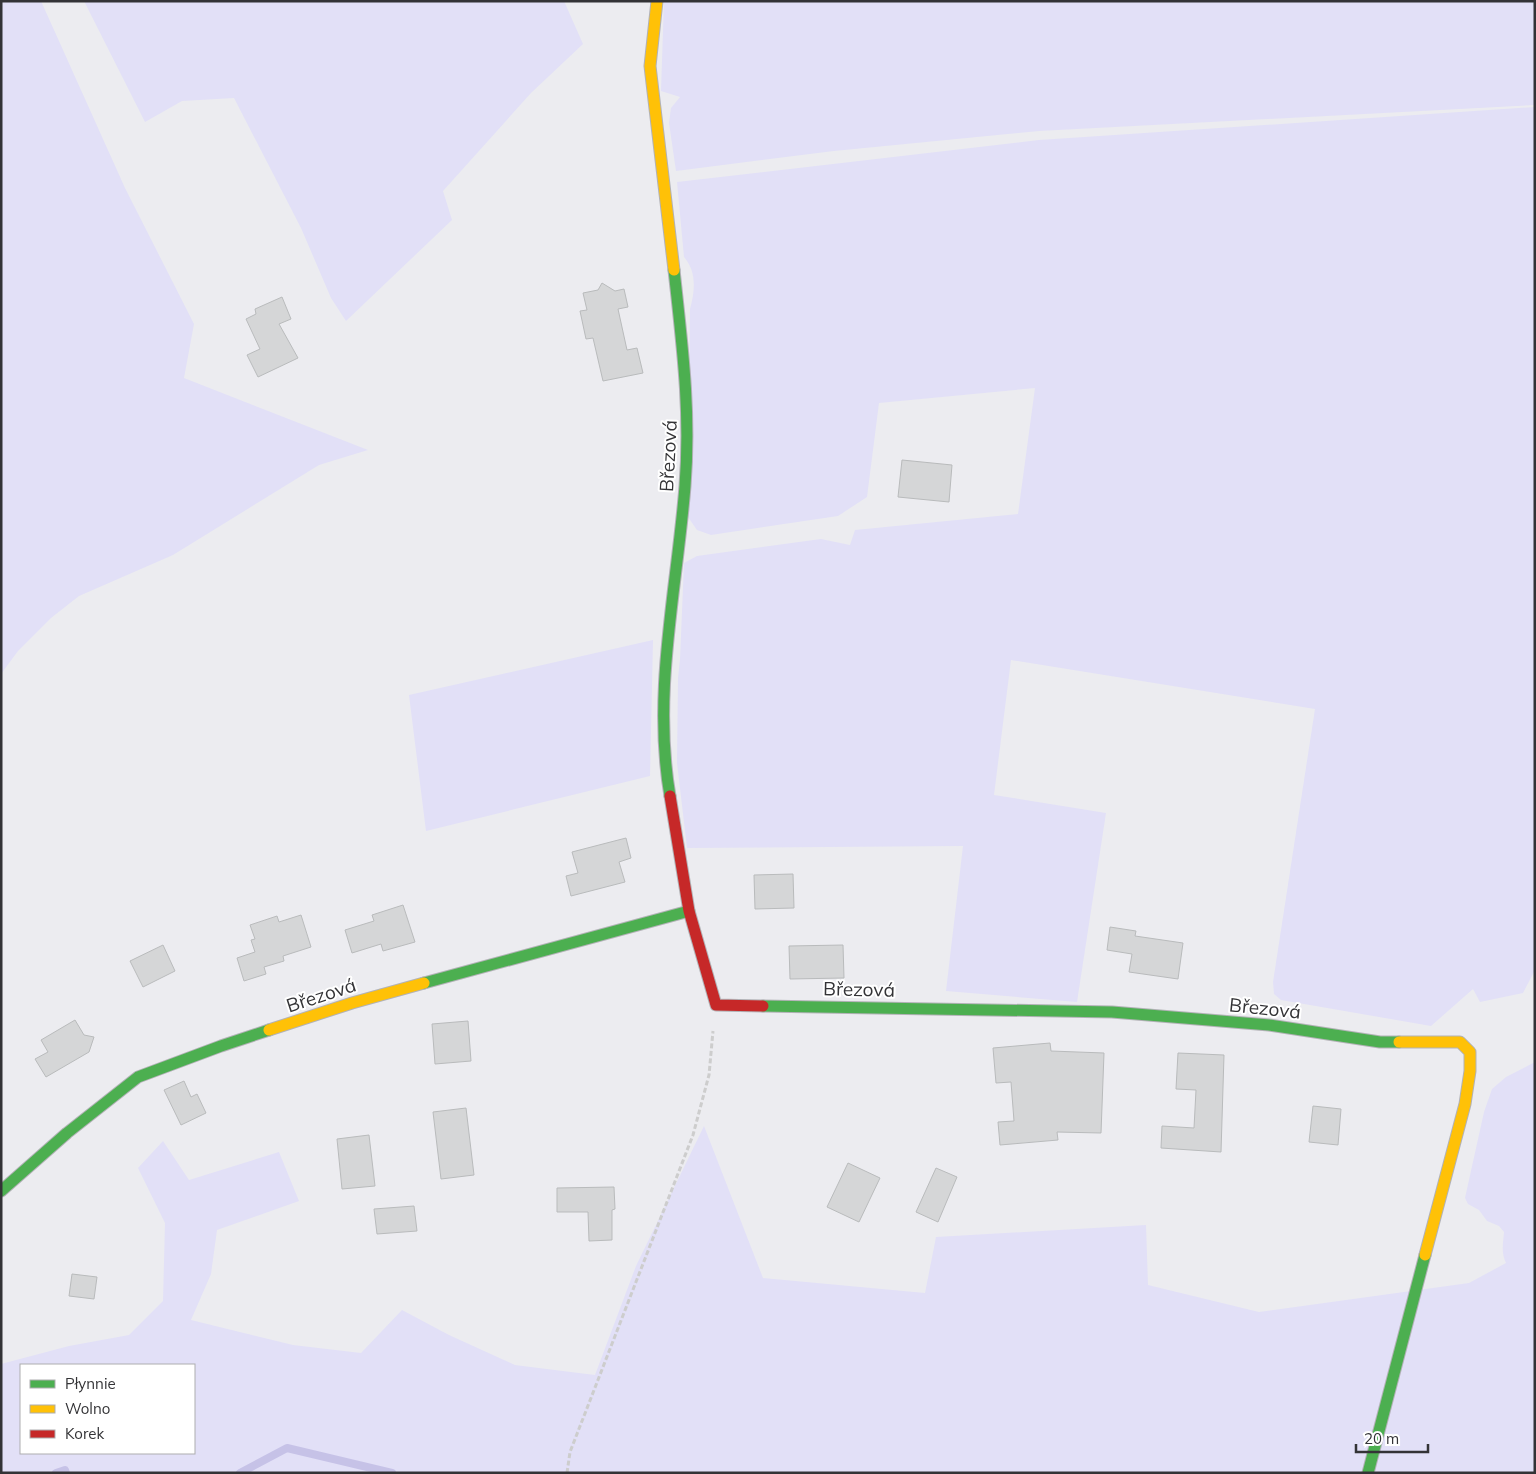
<svg xmlns="http://www.w3.org/2000/svg" width="1536" height="1474" font-family="Mulish,sans-serif">
  <rect width="100%" height="100%" fill="#ececf0"/>
  <g fill="#e2e0f7" fill-rule="evenodd">
    <polygon points="1,1 41,1 125,188 194,324 184,378 368,450 319,465 173,555 79,596 51,618 18,651 1,674"/>
    <polygon points="84,1 564,1 583,44 531,93 443,191 452,220 346,321 331,298 301,228 234,98 182,101 145,122"/>
    <polygon points="664,1 1535,1 1535,105 1039,131 834,151 676,171 669,123 671,108 680,97 661,91"/>
    <path d="M1535,107v863l-12,23 -43,9 -7,-13 -42,37 -150,-26 -7,-6 -1,-12 42,-273 -304,-49 -17,135 112,18 -29,189 -131,-11 17,-145 -276,2 -10,-85 1,-85 2,-19 4,-96 13,-7 124,-17 29,6 5,-15 163,-16 17,-126 -156,15 -12,94 -29,19 -127,19 -14,-5 -9,-13 2,-208c5,-18 7,-37 -6,-52l-7,-75 362,-42z"/>
    <polygon points="653,640 650,776 426,831 409,695"/>
    <path d="M1535,1062v411h-1534v-109l68,-18 60,-11 34,-34 2,-78 -27,-55 25,-27 26,39 90,-28 20,49 -82,29 -6,44 -20,46 102,25 68,8 41,-43 47,25 66,30 80,10 41,-109 68,-140 59,152 162,15 11,-56 210,-12 2,60 111,27 210,-29 37,-20c-5,-10 -3,-20 -2,-31l-5,-6 -12,-5 -8,-11 -11,-6 -3,-6 19,-86 8,-23 14,-12zM21,1365h173v88h-173z"/>
  </g>
  <g fill="none" stroke-linecap="round" stroke-linejoin="round">
    <g stroke="#c6c2e7" stroke-width="8">
      <polyline points="56,1473 65,1470 66,1473"/>
      <polyline points="240,1473 287,1448 392,1473"/>
    </g>
  </g>
  <g fill="#d5d6d7" stroke="#b9bbbc">
    <polygon points="602,283 615,291 624,289 628,307 618,309 627,350 637,348 643,373 603,381 593,338 586,339 580,311 587,310 583,293 598,290"/>
    <polygon points="282,297 291,319 279,324 298,358 258,377 247,355 260,349 246,319 256,314 255,309"/>
    <polygon points="902,460 952,465 949,502 898,497"/>
    <polygon points="626,838 631,858 619,862 625,882 571,896 566,876 578,873 572,852"/>
    <polygon points="793,874 794,908 755,909 754,875"/>
    <polygon points="403,905 415,942 383,951 381,944 352,953 345,930 374,921 372,915"/>
    <polygon points="301,915 311,947 283,956 284,961 264,967 266,974 244,981 237,958 255,952 251,940 255,939 250,925 277,916 279,922"/>
    <polygon points="1110,927 1136,931 1135,936 1183,943 1178,979 1129,972 1132,954 1107,950"/>
    <polygon points="163,945 175,971 143,987 130,961"/>
    <polygon points="843,945 844,978 790,979 789,946"/>
    <polygon points="75,1020 84,1035 94,1037 89,1052 46,1077 35,1059 48,1052 41,1040"/>
    <polygon points="468,1021 471,1061 435,1064 432,1024"/>
    <polygon points="1050,1043 1051,1051 1104,1053 1101,1133 1057,1132 1058,1140 1000,1145 998,1122 1014,1121 1011,1082 996,1083 993,1048"/>
    <polygon points="1178,1053 1224,1055 1221,1152 1161,1148 1162,1126 1194,1128 1196,1090 1176,1089"/>
    <polygon points="184,1081 191,1097 197,1094 206,1113 181,1125 164,1090"/>
    <polygon points="1313,1106 1341,1109 1338,1145 1309,1142"/>
    <polygon points="466,1108 474,1175 441,1179 433,1112"/>
    <polygon points="369,1135 375,1186 342,1189 337,1139"/>
    <polygon points="848,1163 880,1178 859,1222 827,1207"/>
    <polygon points="936,1168 957,1177 938,1222 916,1212"/>
    <polygon points="614,1187 615,1209 612,1210 612,1240 589,1241 588,1212 557,1212 557,1188"/>
    <polygon points="414,1206 417,1231 377,1234 374,1209"/>
    <polygon points="72,1274 97,1277 94,1299 69,1296"/>
  </g>
  <g fill="none" stroke-linecap="round" stroke-linejoin="round">
    <g stroke="#b2b2b6" stroke-width="13">
      <g id="fast">
        <path d="M670,796c-18,-104 7,-207 15,-310 6,-75 -3,-142 -11,-216"/>
        <polyline points="424,983 689,911"/>
        <polyline points="763,1006 1112,1012 1269,1025 1380,1042 1399,1042"/>
        <polyline points="1,1191 67,1133 138,1077 221,1046 269,1030"/>
        <polyline points="1368,1473 1425,1255"/>
      </g>
    </g>
    <g stroke="#b2b2b6" stroke-width="13">
      <g id="slow">
        <polyline points="657,1 650,66 674,270"/>
        <polyline points="269,1030 352,1003 424,983"/>
        <polyline points="1399,1042 1460,1042 1470,1052 1470,1071 1465,1104 1425,1255"/>
      </g>
    </g>
    <g stroke="#b2b2b6" stroke-width="13">
      <polyline id="jam" points="670,796 689,911 716,1005 763,1006"/>
    </g>
    <polyline stroke="#cdcdcd" stroke-width="3" stroke-dasharray="5 2.5" stroke-linecap="butt" points="567,1473 570,1452 693,1135 709,1075 713,1031"/>
    <use href="#fast" stroke="#4caf50" stroke-width="11"/>
    <use href="#slow" stroke="#ffc107" stroke-width="11"/>
    <use href="#jam" stroke="#c62828" stroke-width="11"/>
  </g>
  <g text-anchor="middle" dominant-baseline="central" stroke-width="4" stroke-linejoin="round" paint-order="stroke">
    <g font-size="19" fill="#333336" stroke="#fff">
      <text transform="translate(668 456) rotate(-87)">Březová</text>
      <text transform="translate(859 989) rotate(1)">Březová</text>
      <text transform="translate(321 995) rotate(-18)">Březová</text>
      <text transform="translate(1265 1008) rotate(6)">Březová</text>
    </g>
  </g>
  <rect width="1536" height="1474" fill="none" stroke="#333336" stroke-width="5"/>
  <rect x="20" y="1364" width="175" height="90" fill="#ffffff" stroke="#adadaf"/>
  <rect x="30" y="1380" width="25" height="8" fill="#4caf50" stroke="#adadaf"/>
  <text x="65" y="1389" font-size="15" fill="#333336">Płynnie</text>
  <rect x="30" y="1405" width="25" height="8" fill="#ffc107" stroke="#adadaf"/>
  <text x="65" y="1414" font-size="15" fill="#333336">Wolno</text>
  <rect x="30" y="1430" width="25" height="8" fill="#c62828" stroke="#adadaf"/>
  <text x="65" y="1439" font-size="15" fill="#333336">Korek</text>
  <path d="M1356 1444v8h72v-8" fill="none" stroke="#333336" stroke-width="2.5"/>
  <text x="1364" y="1444" font-size="15" fill="#333336" stroke="#ffffff" stroke-width="4" paint-order="stroke">20 m</text>
</svg>
